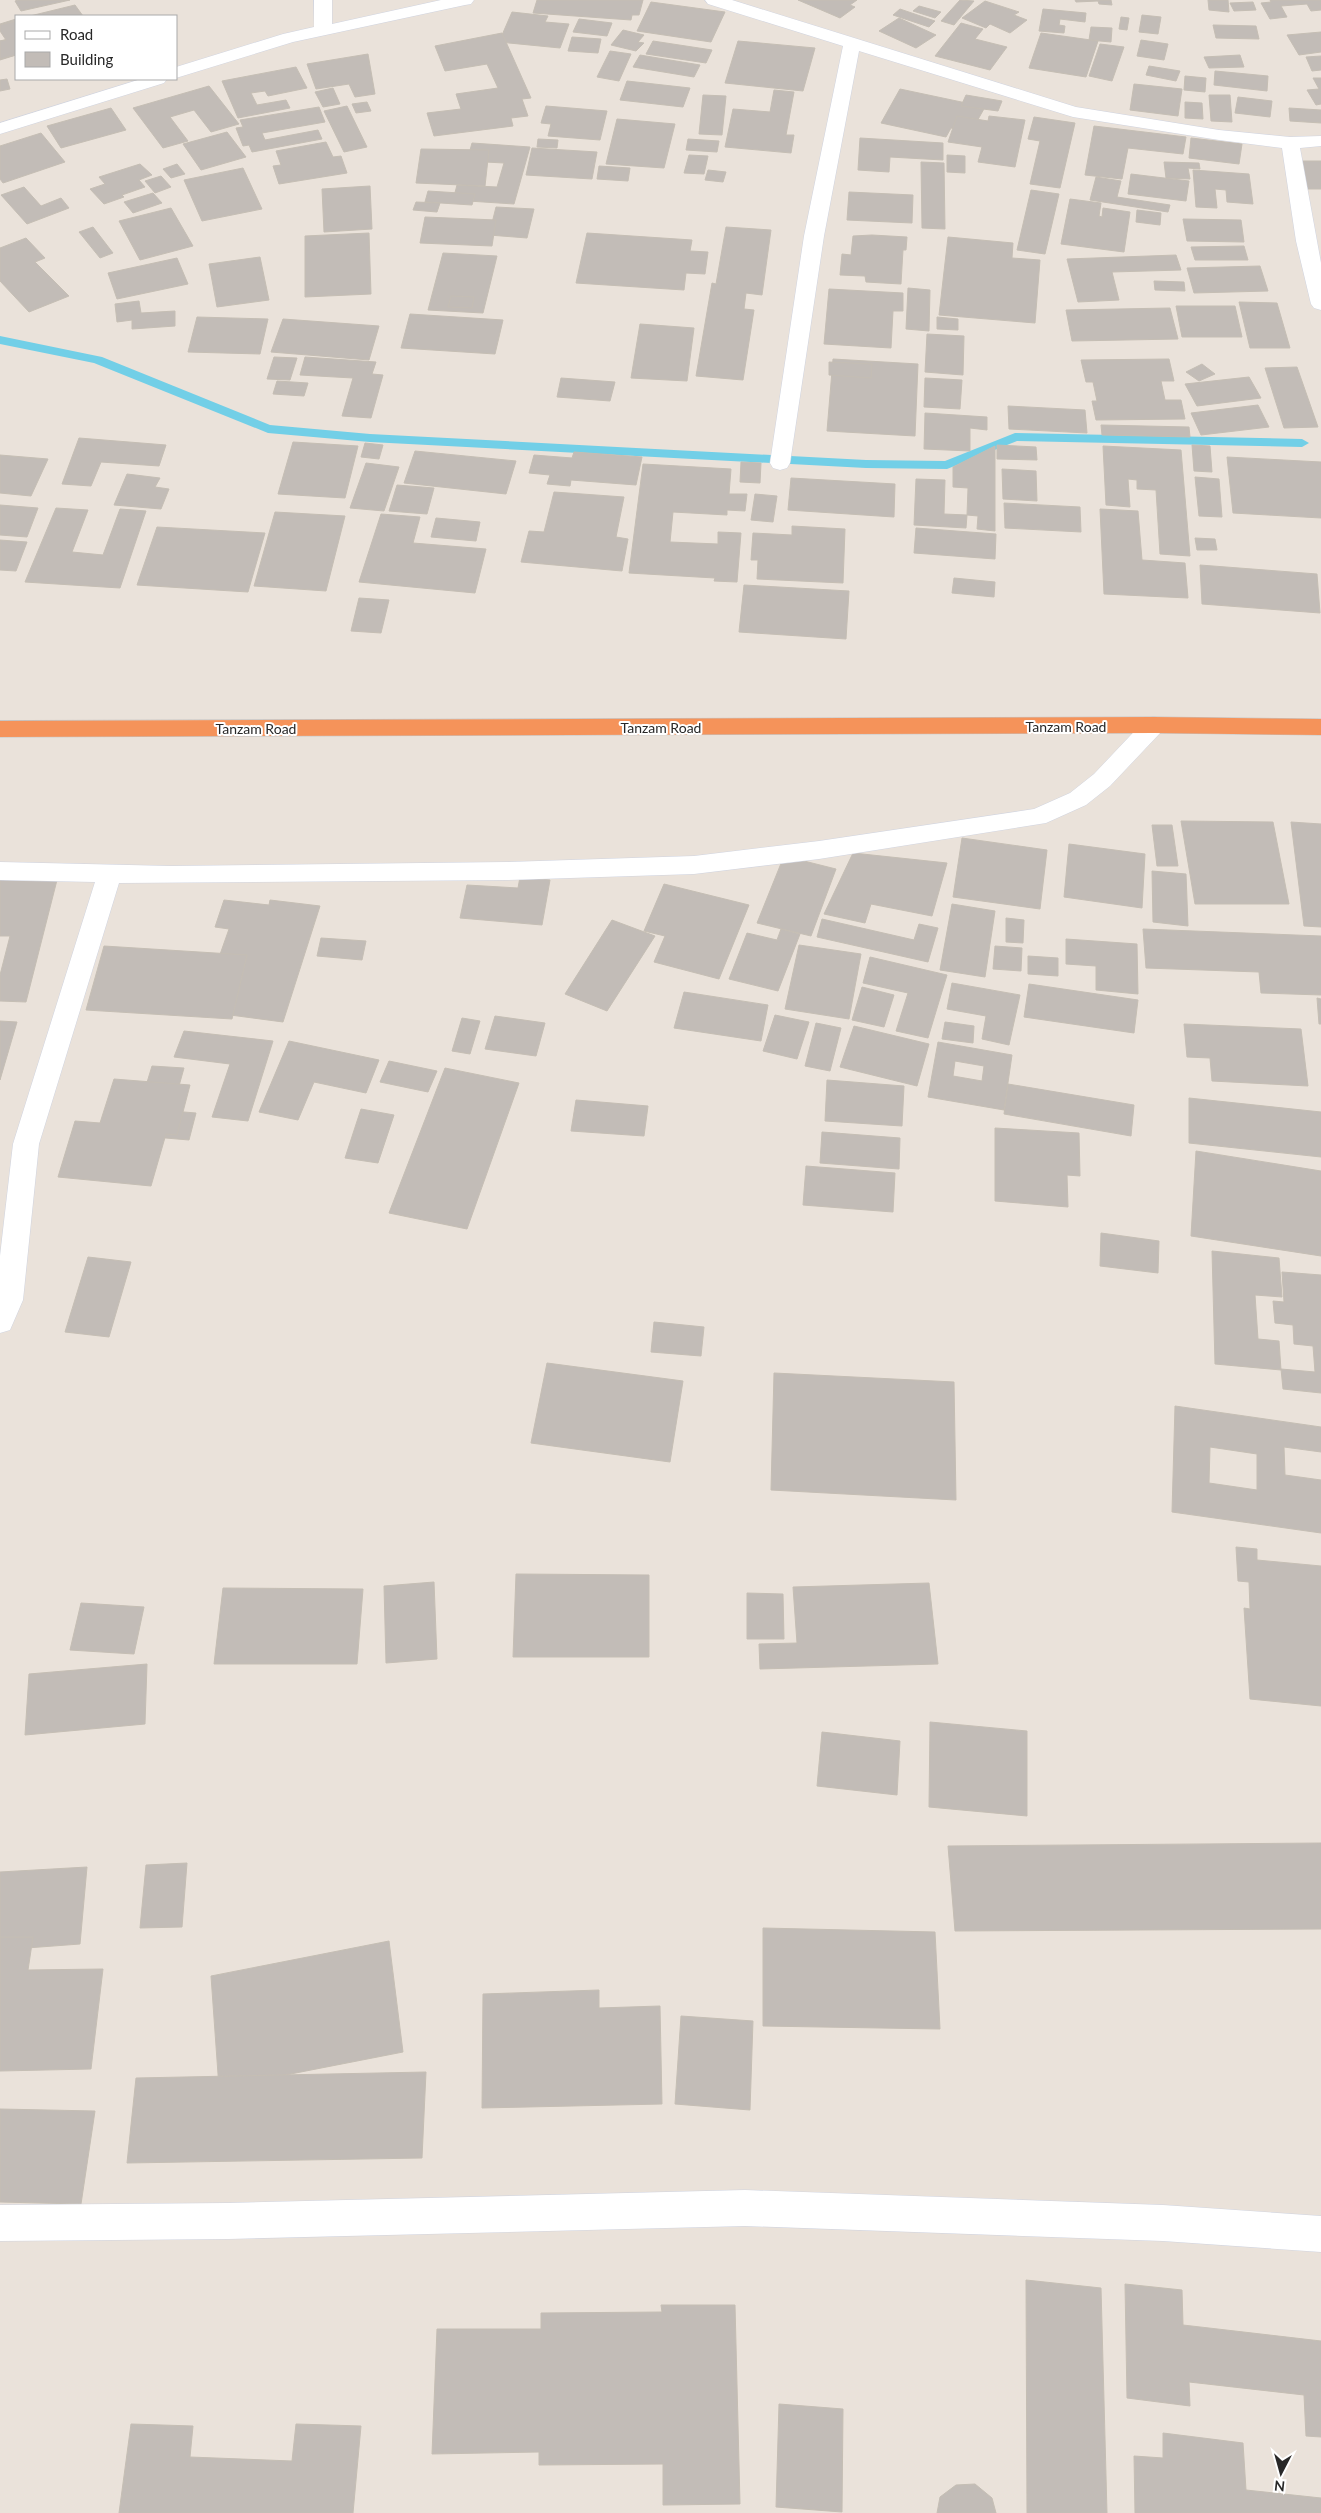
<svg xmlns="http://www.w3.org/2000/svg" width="1321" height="2513" font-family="Lato,sans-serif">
  <rect width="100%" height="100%" fill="#eae2da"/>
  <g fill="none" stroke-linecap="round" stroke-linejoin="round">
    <polygon fill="#72cfe7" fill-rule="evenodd" points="0,336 102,357 270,425 370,434 866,460 945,461 1015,433 1302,439 1309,443 1302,447 1017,441 947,469 866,468 370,442 268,433 94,363 0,344"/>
  </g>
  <g fill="#c2bcb7" stroke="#c5beb4" fill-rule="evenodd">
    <polygon points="18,0 70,0 21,11 15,1"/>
    <polygon points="537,0 643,0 639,15 632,15 631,20 533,13"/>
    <polygon points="798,0 857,0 850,5 855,7 840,18"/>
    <polygon points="960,0 974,1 954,25 941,21"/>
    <polygon points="1075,0 1111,0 1112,5 1099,4 1098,1 1076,2"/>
    <polygon points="1208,0 1228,0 1229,12 1209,10"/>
    <polygon points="1270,0 1321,0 1321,10 1311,11 1307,4 1281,6 1287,17 1270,19 1261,3 1271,2"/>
    <polygon points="985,1 1019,12 1014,15 1027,20 1010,33 990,24 986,28 962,18"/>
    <polygon points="651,2 725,12 711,42 637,31"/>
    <polygon points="1253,2 1256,10 1234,11 1230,3"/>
    <polygon points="75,5 83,16 30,16"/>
    <polygon points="919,6 941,12 935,18 913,11"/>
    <polygon points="900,9 935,21 929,27 893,15"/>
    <polygon points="1043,9 1086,13 1085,22 1060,19 1059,25 1065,26 1064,33 1039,31"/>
    <polygon points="512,12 548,16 545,22 569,24 560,48 499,42"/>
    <polygon points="1142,15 1161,17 1158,34 1139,32"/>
    <polygon points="1121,17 1129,18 1127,30 1119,29"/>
    <polygon points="899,18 936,35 916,48 879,31"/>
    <polygon points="16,19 16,55 0,60 0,41 8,39 0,30 0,24"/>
    <polygon points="579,19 612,23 607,36 573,32"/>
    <polygon points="16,21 16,55 0,59 0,41 6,40 0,31 0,25"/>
    <polygon points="961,23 983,29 975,39 1007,47 990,70 935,56"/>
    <polygon points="1213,25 1256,26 1259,39 1216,38"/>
    <polygon points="1091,27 1112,28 1111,42 1089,40"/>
    <polygon points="623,30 644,35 638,42 644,43 636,51 611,45"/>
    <polygon points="1321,32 1321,52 1299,55 1287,35"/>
    <polygon points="502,33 531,98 522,99 528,116 511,118 513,126 434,136 427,113 461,109 456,94 498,88 487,64 445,71 435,46"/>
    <polygon points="1041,33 1098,41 1086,77 1029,68"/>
    <polygon points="572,37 601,39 598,53 568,51"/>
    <polygon points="1141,40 1168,44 1164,60 1137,56"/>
    <polygon points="653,41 712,50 706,63 646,54"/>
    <polygon points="738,41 815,48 803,91 725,83"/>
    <polygon points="1100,44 1124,47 1112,81 1089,76"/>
    <polygon points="610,51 631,54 619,81 597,77"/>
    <polygon points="368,54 375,94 355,97 349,84 316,89 307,64"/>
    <polygon points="640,55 700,65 694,77 633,67"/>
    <polygon points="1240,55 1244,67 1209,68 1204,57"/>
    <polygon points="1321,56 1321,70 1312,71 1306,57"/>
    <polygon points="1149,66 1180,71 1176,81 1146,75"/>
    <polygon points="296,67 307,88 268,96 265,91 251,93 257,105 286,100 290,108 238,118 222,81"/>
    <polygon points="1215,71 1268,76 1267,91 1214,85"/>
    <polygon points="1185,76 1206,78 1205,92 1184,90"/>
    <polygon points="1313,78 1321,78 1321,104 1316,105 1307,90 1319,89"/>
    <polygon points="7,79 10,89 0,91 0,80"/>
    <polygon points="627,81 690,88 683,107 620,100"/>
    <polygon points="1134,84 1182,89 1178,116 1130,110"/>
    <polygon points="209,86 239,124 211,132 194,110 170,117 188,141 163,148 133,108"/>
    <polygon points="333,88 340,104 323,107 315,92"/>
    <polygon points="900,89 985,107 971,132 951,128 946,137 881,123"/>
    <polygon points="774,90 794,92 786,135 794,135 791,153 725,147 733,109 770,112"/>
    <polygon points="703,95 726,96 722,135 699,134"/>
    <polygon points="966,95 1002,101 998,111 961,106"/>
    <polygon points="1209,95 1230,95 1232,122 1211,121"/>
    <polygon points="1238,97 1272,101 1270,117 1235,113"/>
    <polygon points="367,102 371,111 356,113 352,104"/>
    <polygon points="1185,102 1202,103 1203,119 1185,118"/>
    <polygon points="347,106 367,147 344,152 324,111"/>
    <polygon points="546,106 607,111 600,140 548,136 551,124 541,123"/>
    <polygon points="319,107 325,122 262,133 265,140 318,130 322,139 252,152 249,145 243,146 236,128 243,127 240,120"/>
    <polygon points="111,108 126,130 61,148 47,126"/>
    <polygon points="1289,108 1321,110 1321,123 1290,121"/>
    <polygon points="957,116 988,121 989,116 1025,120 1015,167 978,162 982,147 948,142"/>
    <polygon points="1034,117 1075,123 1060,188 1030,184 1040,141 1028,139"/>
    <polygon points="617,119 675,124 664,168 606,164"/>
    <polygon points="1094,126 1186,137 1183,154 1128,148 1122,179 1085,175"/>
    <polygon points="227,132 246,157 201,170 183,144"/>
    <polygon points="41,133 65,162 3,183 0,179 0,146"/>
    <polygon points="860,138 943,143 943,160 890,157 889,172 858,170"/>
    <polygon points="1191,138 1242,144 1239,164 1189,158"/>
    <polygon points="538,139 558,140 557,148 537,147"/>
    <polygon points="688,139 719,141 717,152 686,150"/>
    <polygon points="326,142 333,157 341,156 347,173 279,184 273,166 281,165 276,151"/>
    <polygon points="472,143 530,147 514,204 453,200 457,185 497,187 504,163 467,161"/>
    <polygon points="532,148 597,152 592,179 526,175"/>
    <polygon points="421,149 489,150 485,186 416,183"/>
    <polygon points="689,155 708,156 704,174 684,173"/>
    <polygon points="947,155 965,156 965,173 947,172"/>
    <polygon points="1302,161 1321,161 1321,189 1307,189"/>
    <polygon points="921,162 944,163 945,229 922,228"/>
    <polygon points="1164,162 1199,163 1200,169 1188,168 1190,179 1166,178"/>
    <polygon points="140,164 152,175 139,180 145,187 122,195 124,197 104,204 90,189 105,184 99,177"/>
    <polygon points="177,164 185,174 171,178 163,169"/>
    <polygon points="599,166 630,168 628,181 597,179"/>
    <polygon points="243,168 262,209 202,221 184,180"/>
    <polygon points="708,170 726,172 723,182 705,180"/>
    <polygon points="1193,170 1249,174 1253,204 1227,202 1226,190 1215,189 1217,208 1196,207"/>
    <polygon points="1131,174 1189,181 1186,201 1128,194"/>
    <polygon points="161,176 171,187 155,193 145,181"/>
    <polygon points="1096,177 1121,181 1117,197 1170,205 1168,212 1090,200"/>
    <polygon points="370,186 372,229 324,232 322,189"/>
    <polygon points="24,187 41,206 61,198 69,208 27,224 1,195"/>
    <polygon points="1031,190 1059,194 1045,254 1017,250"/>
    <polygon points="428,191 475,194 472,205 425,202"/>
    <polygon points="849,192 913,195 912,223 847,220"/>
    <polygon points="153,193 162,203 133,213 124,202"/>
    <polygon points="1070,199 1101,203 1099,216 1102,217 1103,208 1130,212 1124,252 1061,244"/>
    <polygon points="416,202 440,203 437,212 413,210"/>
    <polygon points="496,207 534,209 527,238 489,235"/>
    <polygon points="171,208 193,246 140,260 119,221"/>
    <polygon points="1137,210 1161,213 1160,225 1136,222"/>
    <polygon points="425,217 496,220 492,246 420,243"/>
    <polygon points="1183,219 1241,220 1244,242 1187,241"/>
    <polygon points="93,227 113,253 100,258 79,232"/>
    <polygon points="726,227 771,230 762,295 746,293 744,309 754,310 743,380 696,376 712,283 716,284"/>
    <polygon points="369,233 371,294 305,297 305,236"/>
    <polygon points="587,233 692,240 690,251 708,252 705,274 686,273 684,290 576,283"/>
    <polygon points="872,235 907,237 906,250 903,250 901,284 866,282 865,276 840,275 842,254 851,255 853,236"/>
    <polygon points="948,237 1013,243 1012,258 1040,260 1035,323 939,315"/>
    <polygon points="26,238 45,258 35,262 69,296 29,312 0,281 0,248"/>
    <polygon points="1244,246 1248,260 1195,260 1191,247"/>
    <polygon points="443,253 497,256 483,313 428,310"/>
    <polygon points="1176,255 1181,270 1112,272 1119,300 1078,302 1067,259"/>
    <polygon points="260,257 269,300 217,307 209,264"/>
    <polygon points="177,258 188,284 117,299 108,273"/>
    <polygon points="1260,266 1268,291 1194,293 1187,268"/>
    <polygon points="1154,281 1184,282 1185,291 1155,290"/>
    <polygon points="908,288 930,290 929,331 906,329"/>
    <polygon points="829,289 903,293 903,311 893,311 891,348 824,344"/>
    <polygon points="451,296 474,297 472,308 448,307"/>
    <polygon points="139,301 141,313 175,311 175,326 132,329 132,320 117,322 115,304"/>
    <polygon points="1239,302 1277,303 1290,348 1250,348"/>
    <polygon points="1176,306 1235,306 1242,337 1182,337"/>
    <polygon points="1170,308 1178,339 1072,341 1066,310"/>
    <polygon points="410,314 503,320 495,354 401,348"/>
    <polygon points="197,317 268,319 260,354 188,352"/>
    <polygon points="937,317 958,319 958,330 937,329"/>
    <polygon points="283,319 379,326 369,360 271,352"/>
    <polygon points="640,324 694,328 687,381 631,378"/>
    <polygon points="927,334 964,336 963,375 925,372"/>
    <polygon points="274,357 297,358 290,380 267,379"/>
    <polygon points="305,357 376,362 372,374 383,375 371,418 342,416 353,378 300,375"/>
    <polygon points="833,359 918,364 915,436 827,431"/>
    <polygon points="1169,359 1174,381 1161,381 1165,400 1181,400 1185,419 1096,420 1092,401 1097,401 1093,382 1086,382 1081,360"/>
    <polygon points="829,362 872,364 871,378 829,375"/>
    <polygon points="1202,364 1215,374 1199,381 1186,372"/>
    <polygon points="1297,367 1318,427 1284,428 1265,368"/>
    <polygon points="1249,377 1261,398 1197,406 1185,384"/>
    <polygon points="561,378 615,382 610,401 557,397"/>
    <polygon points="925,378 962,380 960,409 924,407"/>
    <polygon points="277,381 308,383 304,396 273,394"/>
    <polygon points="1258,405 1269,427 1201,435 1191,413"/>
    <polygon points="1008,406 1085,410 1087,433 1009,429"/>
    <polygon points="925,413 987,417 987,430 970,428 970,451 924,449"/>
    <polygon points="1101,425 1189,427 1190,437 1102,435"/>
    <polygon points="79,438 166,445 159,466 101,462 91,486 62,484"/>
    <polygon points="293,442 358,446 345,498 278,494"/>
    <polygon points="365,443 383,445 379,459 361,457"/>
    <polygon points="997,445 1036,447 1037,460 997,459"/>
    <polygon points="1192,445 1210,446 1212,472 1194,471"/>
    <polygon points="995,446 995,531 977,529 978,516 967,515 968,488 953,487 953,467"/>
    <polygon points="1103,446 1181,450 1190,556 1160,554 1156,490 1137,489 1137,480 1128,479 1130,507 1106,505"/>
    <polygon points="415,451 516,461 506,494 404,483"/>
    <polygon points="574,452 642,457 636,485 571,480 570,486 547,484 550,475 529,473 534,455 572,458"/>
    <polygon points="0,455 48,459 31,496 0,493"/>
    <polygon points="1227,457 1321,462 1321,518 1233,513"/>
    <polygon points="741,462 761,463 760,483 740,482"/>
    <polygon points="366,463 399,467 384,511 350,508"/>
    <polygon points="643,464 731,469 729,494 747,494 745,511 727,510 727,515 673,512 670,542 718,544 718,532 741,533 737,582 714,581 715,578 629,573"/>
    <polygon points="1002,469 1036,471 1037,501 1003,499"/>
    <polygon points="127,474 160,478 155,487 169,489 161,509 114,505"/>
    <polygon points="1195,477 1219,479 1222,517 1199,516"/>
    <polygon points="791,478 895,484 894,517 788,510"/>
    <polygon points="916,479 945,480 944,514 967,515 966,528 914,525"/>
    <polygon points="397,485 434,488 427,514 389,511"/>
    <polygon points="554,492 624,497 616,537 628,539 622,571 521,562 529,531 544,532"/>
    <polygon points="755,494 777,496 773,522 751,520"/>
    <polygon points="1004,503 1080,507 1081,532 1005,528"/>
    <polygon points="0,505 38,508 27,537 0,535"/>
    <polygon points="56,508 88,510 72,552 103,555 120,509 146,511 120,588 25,582"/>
    <polygon points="1100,509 1138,511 1142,560 1185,563 1188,598 1104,594"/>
    <polygon points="275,512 345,516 326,591 254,586"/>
    <polygon points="381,514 420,517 413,543 486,549 475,593 359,582"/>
    <polygon points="436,518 480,522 476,541 431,537"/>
    <polygon points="792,526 845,529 843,583 757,579 758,560 751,560 753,533 792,535"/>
    <polygon points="157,527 265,533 248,592 137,585"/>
    <polygon points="916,528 996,534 995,559 914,553"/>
    <polygon points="1195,538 1215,539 1217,550 1197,550"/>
    <polygon points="0,540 27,542 16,571 0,570"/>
    <polygon points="1200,565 1317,574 1320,613 1202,604"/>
    <polygon points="954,578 995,582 994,597 952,593"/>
    <polygon points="744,585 849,591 846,639 739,632"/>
    <polygon points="359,598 389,600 381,633 351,631"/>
    <polygon points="1181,821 1273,822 1289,904 1195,904"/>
    <polygon points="1291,822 1321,824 1321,927 1304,926"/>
    <polygon points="1152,825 1172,825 1178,866 1157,866"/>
    <polygon points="962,838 1047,850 1040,909 953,897"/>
    <polygon points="1069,844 1145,854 1142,908 1064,897"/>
    <polygon points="853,853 947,863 932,916 871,904 865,923 824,914"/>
    <polygon points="784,856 836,869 811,936 757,923"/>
    <polygon points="1152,871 1186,874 1188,926 1153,922"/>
    <polygon points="520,877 550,880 542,925 460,918 467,885 518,888"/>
    <polygon points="0,878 57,880 26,1002 0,1001 0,975 10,936 0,936"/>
    <polygon points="664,884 749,905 719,979 654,962 665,936 644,931"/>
    <polygon points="224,900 269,905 270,900 320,906 283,1022 200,1011 229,929 215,927"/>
    <polygon points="952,904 995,911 985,977 940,970"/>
    <polygon points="1006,918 1024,920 1023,943 1006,942"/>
    <polygon points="822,919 914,940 919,924 938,928 928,962 817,937"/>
    <polygon points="612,920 655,936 607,1011 565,994"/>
    <polygon points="781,929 800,934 778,991 729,979 747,933 777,940"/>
    <polygon points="1143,929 1321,936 1321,995 1261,993 1259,972 1146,968"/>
    <polygon points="321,938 366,941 362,960 317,956"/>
    <polygon points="1066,939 1137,944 1138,994 1096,990 1096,966 1066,964"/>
    <polygon points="799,945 861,954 849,1019 785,1009"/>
    <polygon points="104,946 247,955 232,1019 86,1010"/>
    <polygon points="995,946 1022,948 1021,971 993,969"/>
    <polygon points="1028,956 1058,958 1058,976 1028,974"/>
    <polygon points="870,957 947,975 928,1038 896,1031 908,993 863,983"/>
    <polygon points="952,983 1020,995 1009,1045 982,1039 986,1016 947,1009"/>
    <polygon points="1029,984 1138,1000 1134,1033 1024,1017"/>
    <polygon points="862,987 894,995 884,1027 852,1020"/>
    <polygon points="684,992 768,1005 761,1041 674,1028"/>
    <polygon points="1317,998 1321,999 1321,1024 1319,1024"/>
    <polygon points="775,1015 809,1022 797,1059 763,1051"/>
    <polygon points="495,1016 545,1023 536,1056 485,1049"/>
    <polygon points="462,1018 480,1021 470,1054 452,1051"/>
    <polygon points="0,1021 17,1022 0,1080"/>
    <polygon points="945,1022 974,1026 973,1043 942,1039"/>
    <polygon points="816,1023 841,1028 830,1071 805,1066"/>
    <polygon points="1184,1024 1301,1029 1308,1086 1212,1081 1210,1058 1187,1057"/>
    <polygon points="854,1026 929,1044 917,1086 840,1067"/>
    <polygon points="184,1031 273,1041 248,1121 212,1117 230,1064 174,1057"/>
    <polygon points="289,1041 379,1060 366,1093 314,1082 298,1120 259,1112"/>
    <path d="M938,1042l74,13 -8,55 -76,-13zM955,1061l29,5 -2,15 -29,-5z"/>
    <polygon points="389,1061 437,1071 428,1092 380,1082"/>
    <polygon points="152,1066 184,1068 172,1111 196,1113 189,1140 131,1135"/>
    <polygon points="445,1068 519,1083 467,1229 389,1213"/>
    <polygon points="114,1079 190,1085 177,1135 166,1134 151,1186 58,1177 75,1121 100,1123"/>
    <polygon points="827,1080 904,1086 902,1126 825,1121"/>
    <polygon points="1008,1084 1134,1105 1131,1136 1004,1114"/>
    <polygon points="1189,1098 1321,1112 1321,1157 1189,1143"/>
    <polygon points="576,1100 648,1106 644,1136 571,1131"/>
    <polygon points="361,1109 394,1115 378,1163 345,1158"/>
    <polygon points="995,1128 1079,1133 1080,1176 1067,1175 1068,1207 995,1201"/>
    <polygon points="822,1132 900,1138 899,1169 820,1163"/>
    <polygon points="1196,1151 1321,1171 1321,1256 1191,1236"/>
    <polygon points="806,1166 895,1173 893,1212 803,1205"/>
    <polygon points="1101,1233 1159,1241 1158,1273 1100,1266"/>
    <polygon points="1212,1251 1279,1258 1282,1297 1255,1295 1258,1339 1279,1341 1281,1370 1215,1364"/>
    <polygon points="88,1257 131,1262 109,1337 65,1332"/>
    <polygon points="1282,1272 1321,1275 1321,1393 1283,1389 1281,1369 1315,1372 1313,1346 1294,1344 1293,1325 1275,1323 1273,1301 1284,1302"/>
    <polygon points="654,1322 704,1327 701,1356 651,1352"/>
    <polygon points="547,1363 683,1381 670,1462 531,1443"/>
    <polygon points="774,1373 954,1382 956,1500 771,1490"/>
    <path d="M1175,1406l146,21v25l-37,-5 1,28 36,5v53l-149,-21zM1210,1447l47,7v36l-48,-7z"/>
    <polygon points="1236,1547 1257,1549 1257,1560 1321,1566 1321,1706 1250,1699 1244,1608 1250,1609 1249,1582 1238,1581"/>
    <polygon points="516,1574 649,1575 649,1657 513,1657"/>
    <polygon points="434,1582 437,1659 386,1663 384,1586"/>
    <polygon points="929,1583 938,1664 760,1669 759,1644 797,1643 793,1587"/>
    <polygon points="223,1588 363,1589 357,1664 214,1664"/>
    <polygon points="747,1593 783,1594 784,1639 747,1639"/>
    <polygon points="81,1603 144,1607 134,1654 70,1650"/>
    <polygon points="147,1664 145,1724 25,1735 29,1674"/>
    <polygon points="930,1722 1027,1731 1027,1816 929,1807"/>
    <polygon points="822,1732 900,1741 897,1795 817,1786"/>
    <polygon points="1321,1843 1321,1929 955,1931 948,1846"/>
    <polygon points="187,1863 182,1927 140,1928 146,1865"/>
    <polygon points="87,1867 80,1944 0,1950 0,1872"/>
    <polygon points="763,1928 935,1932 940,2029 763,2026"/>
    <polygon points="0,1937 33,1937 28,1970 103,1969 91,2069 0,2071"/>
    <polygon points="389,1941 403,2052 219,2088 211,1976"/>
    <polygon points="599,1990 599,2008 660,2006 662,2104 482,2108 483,1994"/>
    <polygon points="681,2016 753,2021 750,2110 675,2104"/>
    <polygon points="426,2072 422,2158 127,2163 136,2078"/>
    <polygon points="0,2109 95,2111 81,2204 0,2202"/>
    <polygon points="1026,2280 1101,2288 1107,2513 1027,2513"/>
    <polygon points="1125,2284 1182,2290 1183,2325 1321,2341 1321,2437 1306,2436 1304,2395 1189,2382 1190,2406 1127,2398"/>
    <polygon points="661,2305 735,2305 740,2504 663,2505 663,2464 539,2465 539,2452 432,2454 437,2329 541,2329 541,2313 662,2312"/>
    <polygon points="779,2404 843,2409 842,2512 776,2507"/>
    <polygon points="131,2424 193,2426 190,2457 292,2461 296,2424 361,2426 353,2513 119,2513"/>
    <polygon points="1163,2433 1243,2443 1246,2490 1321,2498 1321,2513 1135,2513 1134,2456 1163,2458"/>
    <polygon points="975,2484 992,2498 996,2513 937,2513 940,2497 956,2485"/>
  </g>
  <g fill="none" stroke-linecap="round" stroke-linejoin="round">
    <g stroke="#d0d4e0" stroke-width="1">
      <g id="street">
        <polygon points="705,0 732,0 1076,107 1219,130 1290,137 1321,136 1321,146 1300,148 1321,263 1321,310 1314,308 1311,304 1296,241 1282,148 1219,140 1073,117 859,51 824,236 790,463 787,468 780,470 773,468 770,463 804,236 843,46 708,4"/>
        <polygon points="1154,717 1162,719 1166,725 1162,731 1110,786 1086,805 1046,823 819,859 694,874 507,880 119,883 39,1144 23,1300 10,1330 0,1333 0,1256 13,1144 95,882 0,880 0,862 171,866 507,862 694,856 819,841 1034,809 1070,793 1094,774 1146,719"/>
        <polygon points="745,2190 1163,2205 1321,2216 1321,2252 1163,2241 745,2226 228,2239 0,2241 0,2205 228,2203"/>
      </g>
    </g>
    <g stroke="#d0d4e0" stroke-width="1">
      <g id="secondary">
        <polygon points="314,0 332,0 332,24 441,0 474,0 471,4 465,5 293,42 176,78 176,67 283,34 314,27"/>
        <polygon points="141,79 167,79 164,83 0,134 0,123"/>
      </g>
    </g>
    <g stroke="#c3c3c3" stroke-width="1">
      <polygon id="highway" points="1154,717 1321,719 1321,735 1154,733 0,737 0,721"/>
    </g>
    <use href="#street" fill="#fff" fill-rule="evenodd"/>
    <use href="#secondary" fill="#fff" fill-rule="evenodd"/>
    <use href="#highway" fill="#f5935a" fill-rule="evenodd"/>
  </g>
  <g text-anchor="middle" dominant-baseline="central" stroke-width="4" stroke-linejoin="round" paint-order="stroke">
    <g font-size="14" fill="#282828" stroke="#fff">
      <text x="1066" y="726">Tanzam Road</text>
      <text x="661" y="727">Tanzam Road</text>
      <text x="256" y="728">Tanzam Road</text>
    </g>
  </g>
  <rect x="15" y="15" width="162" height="65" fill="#ffffff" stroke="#a9a9a9"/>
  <rect x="25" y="31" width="25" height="8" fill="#ffffff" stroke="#a9a9a9"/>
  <text x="60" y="40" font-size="15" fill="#282828">Road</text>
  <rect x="25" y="52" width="25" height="15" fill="#c2bcb7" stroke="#a9a9a9"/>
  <text x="60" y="65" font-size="15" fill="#282828">Building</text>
  <g transform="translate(1281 2473) rotate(186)" stroke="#ffffff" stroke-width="4" paint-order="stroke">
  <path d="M0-4L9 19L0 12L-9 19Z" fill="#282828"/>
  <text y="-8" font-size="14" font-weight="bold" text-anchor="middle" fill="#282828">N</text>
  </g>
</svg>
